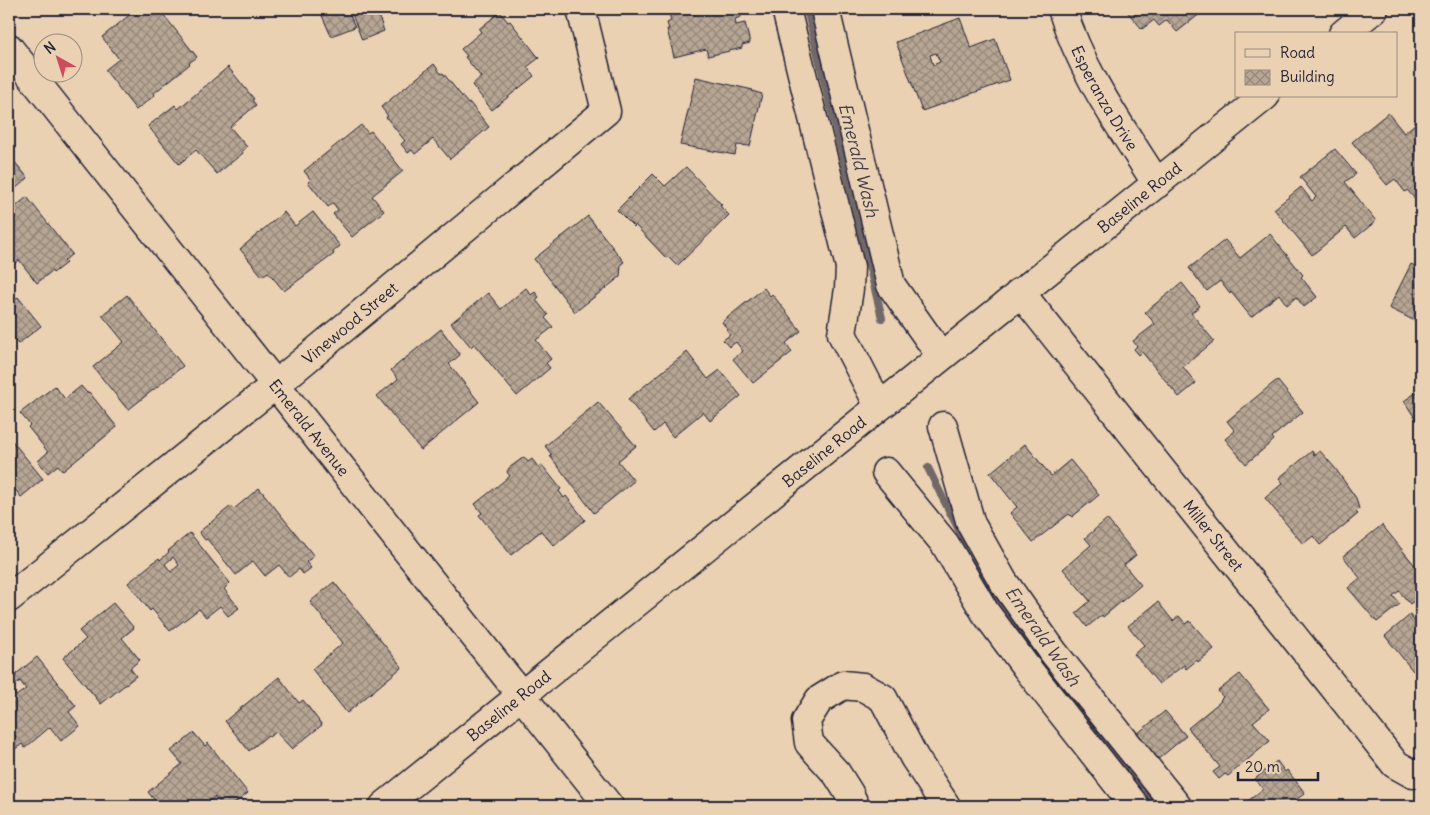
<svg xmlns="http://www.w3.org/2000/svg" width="1430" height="815" font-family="Delius,sans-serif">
  <defs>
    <pattern id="building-cross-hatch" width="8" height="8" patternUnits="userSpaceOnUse" patternTransform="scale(1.25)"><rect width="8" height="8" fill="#b7a693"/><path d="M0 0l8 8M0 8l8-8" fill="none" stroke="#948779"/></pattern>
  </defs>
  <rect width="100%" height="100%" fill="#e9d1b1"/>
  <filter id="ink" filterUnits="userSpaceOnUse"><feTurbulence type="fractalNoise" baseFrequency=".02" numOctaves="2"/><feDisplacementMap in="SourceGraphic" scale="10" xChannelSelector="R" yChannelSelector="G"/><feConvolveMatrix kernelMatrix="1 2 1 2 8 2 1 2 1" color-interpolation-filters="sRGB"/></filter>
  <g filter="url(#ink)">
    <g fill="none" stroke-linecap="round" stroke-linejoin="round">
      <g stroke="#71676a" stroke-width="8">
        <polyline points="807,9 882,318"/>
        <path d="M928,468c26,54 53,106 86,156 42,65 94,123 142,182"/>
      </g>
    </g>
    <g fill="url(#building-cross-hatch)" stroke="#22223b" fill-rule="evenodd">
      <polygon points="85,9 98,9 90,15"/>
      <polygon points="137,9 159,9 197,57 189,63 190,64 154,93 155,95 136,110 105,70 119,59 102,37"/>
      <polygon points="324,9 399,9 379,17 384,31 362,40 352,14 350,15 355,27 331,36 320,11"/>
      <polygon points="668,9 739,9 741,17 735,19 736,25 745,23 750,43 742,45 742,48 708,56 706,49 674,57 667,29 669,29 667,23 671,21"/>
      <polygon points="918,9 931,9 919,12"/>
      <polygon points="1125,9 1206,9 1177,32 1167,20 1159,26 1154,20 1142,29"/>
      <polygon points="500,12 508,22 510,21 539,58 527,67 534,76 492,110 472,85 481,77 465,57 467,56 461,49 481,32 479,29"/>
      <path d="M960,18l11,30 24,-9 15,41 -88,31 -26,-69zM936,53l4,9 -7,3 -3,-10z"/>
      <polygon points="434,64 441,74 443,73 468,104 470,103 489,127 450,159 433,139 415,154 412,150 408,153 401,144 405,141 386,117 388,116 381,107"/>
      <polygon points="228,67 254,99 252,100 256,105 230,127 247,147 242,151 243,153 217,174 196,150 179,164 148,126 175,105 178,109"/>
      <polygon points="696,77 753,90 752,91 762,94 750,146 737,145 735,155 680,145"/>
      <polygon points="1388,113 1404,133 1421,119 1421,195 1416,200 1407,190 1405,192 1395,179 1387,185 1352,142"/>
      <polygon points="361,125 368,133 371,131 403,171 372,196 384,211 352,237 333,214 338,210 333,203 328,207 308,182 311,180 304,171"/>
      <polygon points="1335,149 1356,174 1345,182 1376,221 1355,238 1346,227 1312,255 1274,209 1301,187 1312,201 1316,197 1300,177"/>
      <polygon points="9,155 28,178 9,194"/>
      <polygon points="686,167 722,205 720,206 729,215 677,266 668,257 666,258 635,225 634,227 617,210 653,174 665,186"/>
      <polygon points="27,197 72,254 64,261 66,263 53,273 52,271 37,283 19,260 11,266 9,264 9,212"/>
      <polygon points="284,212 295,226 313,212 340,246 333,252 334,254 284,291 268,272 262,276 240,249"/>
      <polygon points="588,216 624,262 621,264 620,277 575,312 534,259"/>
      <polygon points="1270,234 1303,275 1301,277 1317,297 1304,307 1296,297 1287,305 1279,294 1251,317 1231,292 1230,294 1220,281 1207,291 1189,268 1225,240 1240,258"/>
      <polygon points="1411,264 1421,269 1421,324 1389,308"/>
      <polygon points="1182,283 1200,306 1191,313 1214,341 1183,367 1196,383 1179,397 1142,352 1139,355 1134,349 1137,346 1133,341 1155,324 1145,312"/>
      <polygon points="526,288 531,295 535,292 539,297 536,300 548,315 545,318 553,327 536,340 551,359 546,363 550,368 517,396 474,344 471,347 451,323 488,293 501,309"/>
      <polygon points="764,288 770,296 772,294 801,331 786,343 792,352 753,383 733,359 743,351 736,342 729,347 723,340 730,335 727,331 728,330 722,322"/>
      <polygon points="127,295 183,366 128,410 93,367 124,342 102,315"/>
      <polygon points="9,296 13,301 18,297 41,326 18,344 9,333"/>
      <polygon points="441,329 460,355 449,364 479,402 421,450 377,396 398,379 391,370"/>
      <polygon points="687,352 708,379 720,370 741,396 710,421 703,412 673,437 663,424 654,432 628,399"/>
      <polygon points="1277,380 1303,412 1272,437 1274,440 1246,464 1225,439 1235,431 1227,421"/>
      <polygon points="55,386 65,399 81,386 87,393 89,392 117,427 63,471 58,465 48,473 38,461 48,452 28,427 30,425 20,413"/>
      <polygon points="1421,389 1421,417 1417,421 1404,401"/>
      <polygon points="598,402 636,446 618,461 634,481 594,513 550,456 552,455 545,446"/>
      <polygon points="9,437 43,479 21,497 10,483 9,484"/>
      <polygon points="1025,444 1051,476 1070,460 1099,495 1072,517 1069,514 1033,542 1010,513 1017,507 990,473"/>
      <polygon points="1312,451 1314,455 1320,451 1335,468 1356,498 1359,509 1356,512 1358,514 1320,545 1313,536 1303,544 1265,498 1283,483 1279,478"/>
      <polygon points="524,457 528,462 532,459 538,467 542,465 561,489 559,491 564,498 566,496 585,520 554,546 541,531 511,555 479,515 482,513 475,504 510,476 507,472 509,468"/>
      <polygon points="259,488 314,556 306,562 311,568 303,574 299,569 289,577 279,565 265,576 253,561 236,575 207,539 205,540 199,532 231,506 234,509"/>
      <polygon points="1107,519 1136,555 1124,565 1141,585 1103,617 1102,615 1087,627 1076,613 1090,601 1063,569 1091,545 1085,538"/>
      <polygon points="1382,525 1417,568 1421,564 1421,595 1410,604 1399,591 1393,596 1400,604 1377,622 1348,588 1360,578 1343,556"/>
      <path d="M190,533l40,50 -6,6 15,19 -11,8 -8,-10 -14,11 -7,-8 -29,22 -18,-22 -2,2 -22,-28 31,-25 1,2 9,-8 -1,-1zM173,557l6,8 -8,7 -6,-8z"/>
      <polygon points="334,582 402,667 347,713 312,669 343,643 310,602"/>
      <polygon points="1158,602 1173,621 1179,616 1186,624 1190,621 1214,649 1198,662 1197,660 1186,669 1184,665 1159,684 1134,654 1144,645 1128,626"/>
      <polygon points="113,603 134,628 122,638 140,660 130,668 136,676 101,704 63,658 86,639 79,631"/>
      <polygon points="1410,615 1415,622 1421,616 1421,665 1413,671 1385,636"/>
      <path d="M37,657l39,49 -7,6 11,14 -19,15 -11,-14 -25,21 -3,-4 -7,5 -5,-7 6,-5 -7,-9v-46l7,-6 -1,-1zM20,681l6,8 -10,7 -5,-8z"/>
      <polygon points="1240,674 1269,709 1253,722 1270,741 1228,776 1225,774 1219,779 1213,772 1220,767 1188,728 1221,701 1220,700 1223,697 1218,691"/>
      <polygon points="279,677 299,703 303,700 322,725 292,749 276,732 269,737 268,735 249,751 225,721"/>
      <polygon points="1165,711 1186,736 1157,760 1137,734"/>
      <polygon points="194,733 205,746 208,743 248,793 231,806 218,806 221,804 215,797 206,804 208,806 159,806 148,792 182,764 171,751"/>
      <polygon points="1277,761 1285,772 1287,770 1305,793 1291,804 1293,806 1242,806 1263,789 1255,779"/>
    </g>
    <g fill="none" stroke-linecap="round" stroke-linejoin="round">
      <g stroke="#22223b" stroke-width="31">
        <g id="minor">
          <polyline points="786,9 850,267 849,289 842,334 879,406"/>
          <polyline points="825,9 891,285 941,356"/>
          <path id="s1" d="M9,48l600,758"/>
          <path id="s2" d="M1020,292l375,472 18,10 8,-2"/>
          <polyline points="943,426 971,524 1003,581 1054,653 1177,806"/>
          <polyline points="886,472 945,544 985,612 1026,667 1135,806"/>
          <path id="s3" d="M9,598l266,-213 331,-274 -25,-102"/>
          <polyline points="855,806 849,793 837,774 809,743 806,721 819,700 843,685 863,687 883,698 914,757 946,806"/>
        </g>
      </g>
      <g stroke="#22223b" stroke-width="31">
        <g id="major">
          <path id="s4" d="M1062,9c20,64 59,118 95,175"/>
          <polyline points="1343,34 1374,9"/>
          <path id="s5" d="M384,806l881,-710"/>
        </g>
      </g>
      <use href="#minor" stroke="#e9d1b1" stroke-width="28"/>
      <use href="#major" stroke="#e9d1b1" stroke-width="28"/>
    </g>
  </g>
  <g text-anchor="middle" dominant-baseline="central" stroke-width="5" stroke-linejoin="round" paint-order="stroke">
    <g font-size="16" fill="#22223b" stroke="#e9d1b1">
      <text stroke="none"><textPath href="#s4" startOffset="99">Esperanza Drive</textPath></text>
      <text stroke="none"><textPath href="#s5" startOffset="970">Baseline Road</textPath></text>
      <text stroke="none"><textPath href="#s3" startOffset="438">Vinewood Street</textPath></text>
      <text stroke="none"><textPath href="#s1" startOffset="484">Emerald Avenue</textPath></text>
      <text stroke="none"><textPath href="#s5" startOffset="565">Baseline Road</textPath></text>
      <text stroke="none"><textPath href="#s2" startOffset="311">Miller Street</textPath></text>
      <text stroke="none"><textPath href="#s5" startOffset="160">Baseline Road</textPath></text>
    </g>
    <g font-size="18" font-style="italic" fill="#433f4e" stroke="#e9d1b1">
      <text transform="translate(859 160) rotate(76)">Emerald Wash</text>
      <text transform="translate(1043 636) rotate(55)">Emerald Wash</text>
    </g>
  </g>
  <rect width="1430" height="815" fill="none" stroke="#e9d1b1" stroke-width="30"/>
  <rect x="15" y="15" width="1400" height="785" fill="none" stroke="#22223b" stroke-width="2" filter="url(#ink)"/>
  <rect x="1235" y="32" width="162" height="65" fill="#e9d1b1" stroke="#998b82"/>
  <rect x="1245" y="49" width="25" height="8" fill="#e9d1b1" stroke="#998b82"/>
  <text x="1280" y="58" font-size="15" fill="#22223b">Road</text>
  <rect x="1245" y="70" width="25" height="15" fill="url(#building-cross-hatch)" stroke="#998b82"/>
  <text x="1280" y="82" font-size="15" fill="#22223b">Building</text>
  <g transform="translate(58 58) rotate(321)"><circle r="24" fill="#e9d1b1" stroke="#998b82"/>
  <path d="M0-4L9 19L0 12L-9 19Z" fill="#d1495b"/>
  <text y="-8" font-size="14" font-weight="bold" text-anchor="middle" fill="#22223b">N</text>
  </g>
  <path d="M1238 772v8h80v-8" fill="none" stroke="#22223b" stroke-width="2.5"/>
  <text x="1245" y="772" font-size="15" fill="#22223b" stroke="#e9d1b1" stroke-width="4" paint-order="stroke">20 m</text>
</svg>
